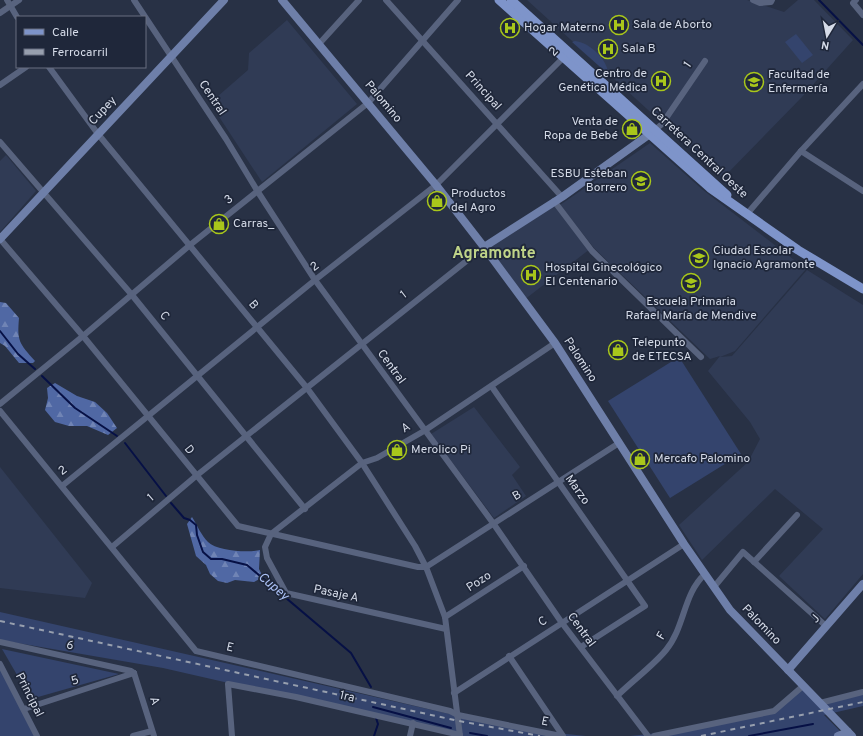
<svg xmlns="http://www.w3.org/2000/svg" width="863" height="736" font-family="Overpass,sans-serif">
  <defs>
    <pattern id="forest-firs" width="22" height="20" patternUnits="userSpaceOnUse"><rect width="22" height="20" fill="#5068a4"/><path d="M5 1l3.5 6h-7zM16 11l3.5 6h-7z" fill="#7084b5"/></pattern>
  </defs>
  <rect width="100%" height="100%" fill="#283145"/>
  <g fill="#303b55">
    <polygon points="527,0 747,0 784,12 798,0 814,0 853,40 801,98 723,178"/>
    <polygon points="287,20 357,104 262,182 210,103 248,70 249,53"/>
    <polygon points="650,143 703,190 806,269 735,351 720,357 732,356 807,270 863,305 863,574 825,619 779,576 823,529 775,489 702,560 679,525 748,462 760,439 750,422 708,371 720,356 710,359 594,248 560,205"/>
    <polygon points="6,155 36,191 0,232 0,161"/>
    <polygon points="554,201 590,249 524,300 484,247"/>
    <polygon points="474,407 520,467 512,475 526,496 494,518 431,434"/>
    <polygon points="0,467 92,583 85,598 0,588"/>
  </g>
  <g fill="#34446d">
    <polygon points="796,34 813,55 802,63 785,42"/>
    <path d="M575,41c14,1 33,19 33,33l-36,-32z"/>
    <polygon points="679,357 741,454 670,498 608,401"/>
    <polygon points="0,612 450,714 557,733 586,736 459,736 163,668 0,640"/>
    <polygon points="2,649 119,674 31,699"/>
    <polygon points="0,669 35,736 0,736"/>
    <polygon points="800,687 820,703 863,691 863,706 824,715 845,736 630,736 694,729 774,711"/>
  </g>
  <g fill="url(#forest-firs)">
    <path d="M0,302l6,1 13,15c-2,23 0,25 16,43l-2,2h-14l-14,-17 -5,-3z"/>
    <polygon points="55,383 77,396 95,402 107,413 117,428 108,435 87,426 69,426 55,422 45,410 48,398 47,388"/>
    <path d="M192,517c5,8 9,18 16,25 9,9 40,11 52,8l-1,19 4,8 -9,5 -19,-2 -8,3 -9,-2 -8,-7 -4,-9 -10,-9 -9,-32z"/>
  </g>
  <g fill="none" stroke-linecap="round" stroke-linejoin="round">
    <g stroke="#061045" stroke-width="2">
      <polyline points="819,0 863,45"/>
      <polyline points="0,331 18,354 35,369"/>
      <polyline points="42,376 75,408 117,436"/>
      <polyline points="125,443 166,496"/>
      <polyline points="171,503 184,518 190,520 196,525 197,535 203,552 211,559 222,559 247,565 351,653 371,687"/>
      <polyline points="373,707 451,728"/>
      <polyline points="470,733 487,736"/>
      <polyline points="374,736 378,724 376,718"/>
      <polyline points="749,736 813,724"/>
    </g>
    <g stroke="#58637e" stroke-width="6">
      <polyline points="7,0 17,17"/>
      <polyline points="134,0 226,139 258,192 315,280 493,523 562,623 648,736"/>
      <polyline points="386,0 562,197"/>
      <polyline points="753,0 760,3 771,2 772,0"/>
      <polyline points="856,0 853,3 863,15"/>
      <polyline points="0,13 19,0"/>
      <polyline points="319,44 359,0"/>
      <polyline points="49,67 98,134 307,388 362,463 415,546 426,567 445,617 460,736"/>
      <polyline points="0,85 26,67"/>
      <polyline points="656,129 662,124 705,61"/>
      <polyline points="0,142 132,295 305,509"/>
      <polyline points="801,151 863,191"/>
      <polyline points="554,201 592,251 701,357"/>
      <polyline points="747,214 801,151 863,84"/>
      <polyline points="0,239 83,336 238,526 418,567 426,567 619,443"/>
      <polyline points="492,387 645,606 581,647"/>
      <polyline points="0,404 83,336 190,245 368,103 458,0"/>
      <polyline points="0,411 196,651 450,711 458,715 561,736"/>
      <polyline points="62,486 315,280 436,185 566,55"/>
      <polyline points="112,547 196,476 484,247"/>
      <polyline points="754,562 797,515"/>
      <polyline points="714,587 743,552 826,626"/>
      <polyline points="445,617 524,566"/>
      <polyline points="446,629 286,593 267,558 265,547 271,534 362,463 377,458 424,431 555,343"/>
      <polyline points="0,642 131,671 134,673"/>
      <polyline points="509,656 563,736"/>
      <polyline points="0,664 37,736"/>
      <polyline points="134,673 154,736"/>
      <polyline points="454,693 684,544"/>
      <path d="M617,696c15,-15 36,-30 49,-46 19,-23 17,-56 39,-76"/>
      <polyline points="820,703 863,692"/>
      <polyline points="24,709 134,673"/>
      <polyline points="133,736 152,731"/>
      <polyline points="232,736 228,684 296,697 460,735"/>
      <polyline points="410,736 413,723"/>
      <polyline points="654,736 774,711 803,686"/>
    </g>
    <g stroke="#6e7fa9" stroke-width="8">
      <polyline points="282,0 436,185 484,247 555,343 684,544 730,610 852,736"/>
      <polyline points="0,239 224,0"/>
      <polyline points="484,247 562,197 654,131"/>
      <polyline points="788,670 863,584"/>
      <polyline points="838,736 848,732"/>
    </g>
    <g stroke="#7e94ca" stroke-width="9">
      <polyline points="499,0 710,188 798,250 863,289"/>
      <polyline points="511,0 727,195"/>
    </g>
    <g stroke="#979fae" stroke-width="2" stroke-dasharray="5 5" stroke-linecap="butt">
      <polyline points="0,621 459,721 540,736"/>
      <polyline points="701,736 863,702"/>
    </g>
  </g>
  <defs>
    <g id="hospital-ring" transform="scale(1)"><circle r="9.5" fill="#1f273a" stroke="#a9c71b" stroke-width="1.5"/><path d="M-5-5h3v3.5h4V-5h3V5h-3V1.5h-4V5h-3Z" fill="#a9c71b"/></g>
    <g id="university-ring" transform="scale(1)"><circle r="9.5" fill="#1f273a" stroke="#a9c71b" stroke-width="1.5"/><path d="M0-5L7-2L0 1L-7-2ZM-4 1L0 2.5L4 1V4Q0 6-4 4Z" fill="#a9c71b"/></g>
    <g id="shop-ring" transform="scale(1)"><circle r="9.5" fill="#1f273a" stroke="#a9c71b" stroke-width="1.5"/><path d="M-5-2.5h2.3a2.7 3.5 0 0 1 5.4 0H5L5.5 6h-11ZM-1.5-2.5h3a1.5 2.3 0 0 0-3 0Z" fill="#a9c71b"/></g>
    <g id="school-ring" transform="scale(1)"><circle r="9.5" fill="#1f273a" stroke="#a9c71b" stroke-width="1.5"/><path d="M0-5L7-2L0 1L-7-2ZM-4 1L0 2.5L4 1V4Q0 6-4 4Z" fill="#a9c71b"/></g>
  </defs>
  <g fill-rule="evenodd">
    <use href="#hospital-ring" x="619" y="25"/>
    <use href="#hospital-ring" x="510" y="28"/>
    <use href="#hospital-ring" x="608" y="49"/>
    <use href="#hospital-ring" x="661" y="81"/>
    <use href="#university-ring" x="754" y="82"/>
    <use href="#shop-ring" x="632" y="129"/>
    <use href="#school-ring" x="641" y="181"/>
    <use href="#shop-ring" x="437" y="201"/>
    <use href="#shop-ring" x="219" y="224"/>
    <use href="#school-ring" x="699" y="258"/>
    <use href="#hospital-ring" x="531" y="275"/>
    <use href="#school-ring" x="691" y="283"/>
    <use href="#shop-ring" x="618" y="350"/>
    <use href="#shop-ring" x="397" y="450"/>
    <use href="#shop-ring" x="640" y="459"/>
  </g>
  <g text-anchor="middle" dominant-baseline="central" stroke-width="3.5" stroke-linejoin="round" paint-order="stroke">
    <g font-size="12" fill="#d5dbe8" stroke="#1f273a" text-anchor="start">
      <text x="633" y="25">Sala de Aborto</text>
      <text x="524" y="28">Hogar Materno</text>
      <text x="622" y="49">Sala B</text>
      <text x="647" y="74" text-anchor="end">Centro de<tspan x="647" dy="14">Genética Médica</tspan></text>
      <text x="768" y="75">Facultad de<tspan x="768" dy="14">Enfermería</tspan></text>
      <text x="618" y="122" text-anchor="end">Venta de<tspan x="618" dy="14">Ropa de Bebé</tspan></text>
      <text x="627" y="174" text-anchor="end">ESBU Esteban<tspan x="627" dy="14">Borrero</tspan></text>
      <text x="451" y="194">Productos<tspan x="451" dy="14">del Agro</tspan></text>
      <text x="233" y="224">Carras_</text>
      <text x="713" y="251">Ciudad Escolar<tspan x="713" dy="14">Ignacio Agramonte</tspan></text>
      <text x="545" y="268">Hospital Ginecológico<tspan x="545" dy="14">El Centenario</tspan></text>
      <text x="691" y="302" text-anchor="middle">Escuela Primaria<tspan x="691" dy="14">Rafael María de Mendive</tspan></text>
      <text x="632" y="343">Telepunto<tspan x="632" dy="14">de ETECSA</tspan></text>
      <text x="411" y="450">Merolico Pi</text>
      <text x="654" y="459">Mercafo Palomino</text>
    </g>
    <g font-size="12" fill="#d5dbe8" stroke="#1f273a">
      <text transform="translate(554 52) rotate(-47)">2</text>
      <text transform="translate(688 65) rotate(-55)">1</text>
      <text transform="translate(483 91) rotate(48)">Principal</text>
      <text transform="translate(212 98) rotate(56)">Central</text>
      <text transform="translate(383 102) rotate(50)">Palomino</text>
      <text transform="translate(103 111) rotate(-47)">Cupey</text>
      <text transform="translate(699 153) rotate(43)">Carretera Central Oeste</text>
      <text transform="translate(229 200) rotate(-38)">3</text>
      <text transform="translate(315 267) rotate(-38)">2</text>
      <text transform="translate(404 295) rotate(-38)">1</text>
      <text transform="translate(253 305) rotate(50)">B</text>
      <text transform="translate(164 316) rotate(51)">C</text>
      <text transform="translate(580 360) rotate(57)">Palomino</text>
      <text transform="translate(391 367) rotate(54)">Central</text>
      <text transform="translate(406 428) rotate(-30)">A</text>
      <text transform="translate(189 450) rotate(51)">D</text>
      <text transform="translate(63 471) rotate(-38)">2</text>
      <text transform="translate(577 490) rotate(55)">Marzo</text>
      <text transform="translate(517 496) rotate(-31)">B</text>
      <text transform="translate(151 498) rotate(-40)">1</text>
      <text transform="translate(479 582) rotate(-33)">Pozo</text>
      <text transform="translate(336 594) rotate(12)">Pasaje A</text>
      <text transform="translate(816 619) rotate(-49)">J</text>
      <text transform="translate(543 622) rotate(-32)">C</text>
      <text transform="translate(761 625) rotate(46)">Palomino</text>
      <text transform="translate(581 630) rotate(54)">Central</text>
      <text transform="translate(662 636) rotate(-59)">F</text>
      <text transform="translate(70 646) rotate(13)">6</text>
      <text transform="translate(230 648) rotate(13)">E</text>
      <text transform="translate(75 681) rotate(-18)">5</text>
      <text transform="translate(29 695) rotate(63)">Principal</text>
      <text transform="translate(347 697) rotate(13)">1ra</text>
      <text transform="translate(154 701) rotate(73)">A</text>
      <text transform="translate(545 722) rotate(12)">E</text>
    </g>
    <g font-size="13" font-style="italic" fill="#abc1f5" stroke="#1f273a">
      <text transform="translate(273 587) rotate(40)">Cupey</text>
    </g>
    <g font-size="16" font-weight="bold" fill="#bfd388" stroke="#1f273a">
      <text x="494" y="254">Agramonte</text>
    </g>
  </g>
  <rect x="16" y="16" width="130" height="52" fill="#1f273a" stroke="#686f80"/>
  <rect x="24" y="29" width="20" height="6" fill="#7e94ca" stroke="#686f80"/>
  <text x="52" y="36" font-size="12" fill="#d5dbe8">Calle</text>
  <rect x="24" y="49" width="20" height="6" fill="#979fae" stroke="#686f80"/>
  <text x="52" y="56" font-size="12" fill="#d5dbe8">Ferrocarril</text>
  <g transform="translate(827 36) rotate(190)" stroke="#1f273a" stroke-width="3" paint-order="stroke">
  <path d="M0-3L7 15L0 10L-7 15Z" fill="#d5dbe8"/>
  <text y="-6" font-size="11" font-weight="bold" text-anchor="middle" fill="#d5dbe8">N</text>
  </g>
</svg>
